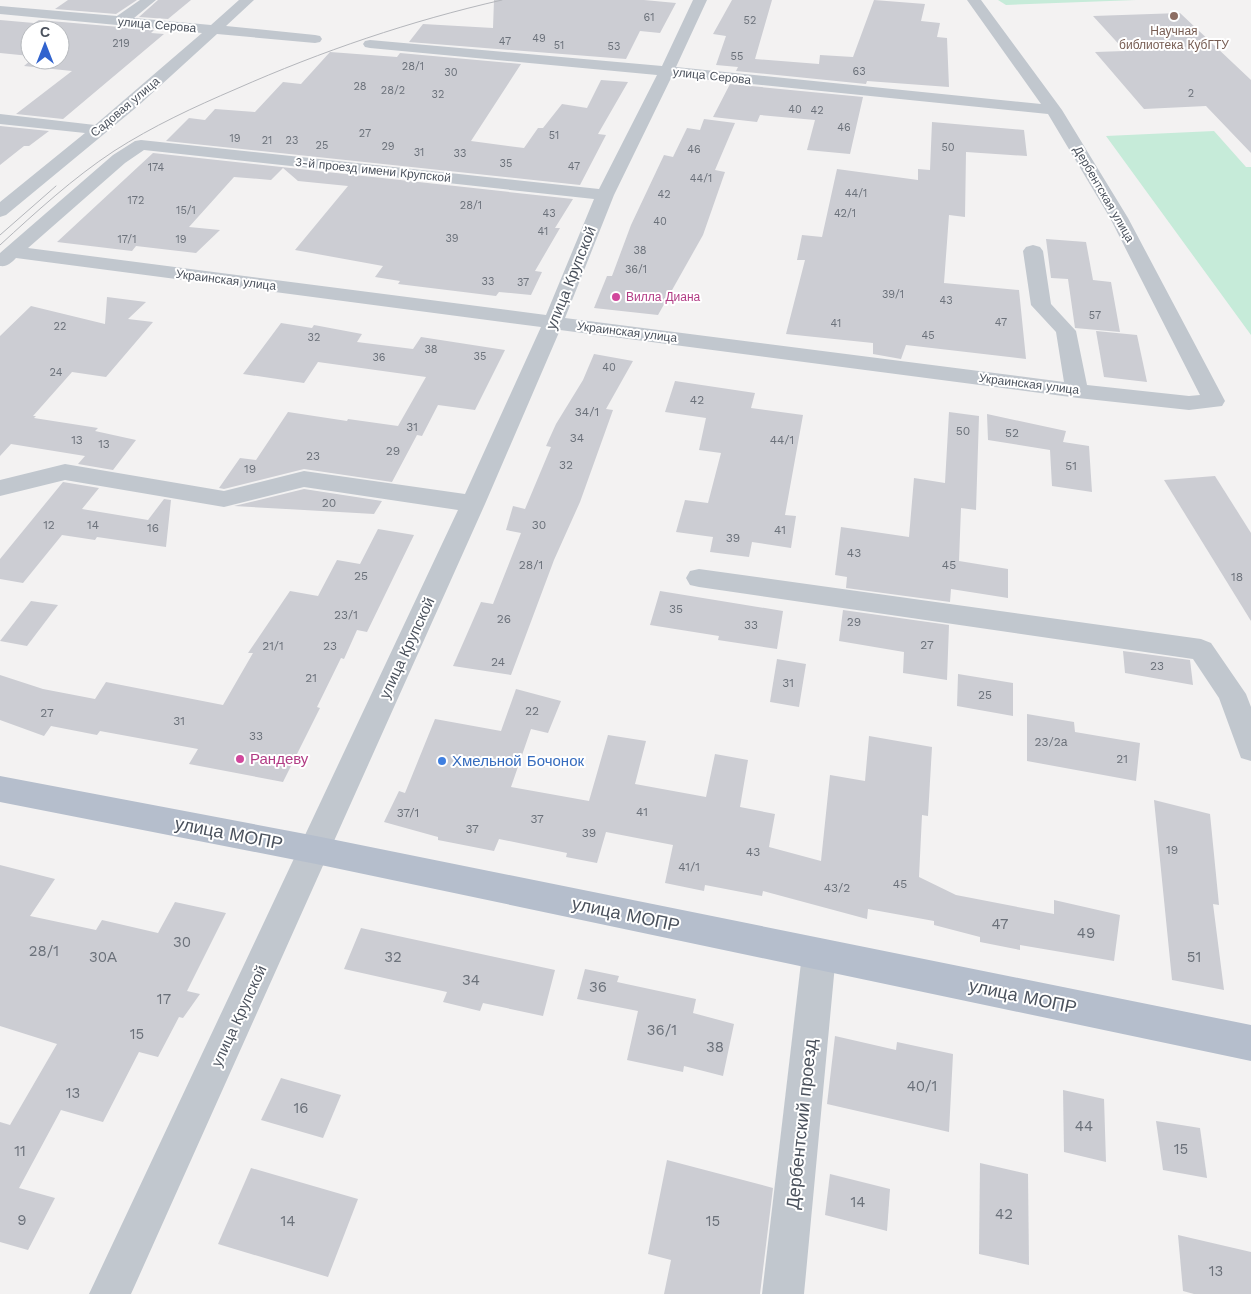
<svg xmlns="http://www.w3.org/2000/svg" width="1251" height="1294" font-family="'Work Sans',sans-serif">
  <rect width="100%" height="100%" fill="#f3f2f2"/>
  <g fill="#c6ebd9">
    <polygon points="998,0 1136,0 1006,5"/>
    <polygon points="1214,131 1246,167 1251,167 1251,335 1106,136"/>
  </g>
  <g fill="#cccdd3">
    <polygon points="68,0 137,0 116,14 55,9"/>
    <polygon points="158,0 191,0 168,19 139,17"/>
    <polygon points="494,0 644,0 676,3 660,33 640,31 626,59 409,42 423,24 493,28"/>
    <polygon points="732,0 772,0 755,59 819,64 820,55 853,57 874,0 925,4 921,21 940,23 937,37 947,38 949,87 867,81 866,84 736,71 738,67 716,65 726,36 713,34"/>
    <polygon points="1180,13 1251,80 1251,153 1206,106 1144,109 1095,52 1125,51 1093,16"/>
    <polygon points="0,20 34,23 39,20 154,30 151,33 164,34 63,119 16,114 72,71 24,66 31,60 60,60 60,30 30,30 30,56 0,53"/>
    <polygon points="330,52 397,57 400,53 521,64 471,141 524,148 538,128 543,128 562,104 587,108 601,80 628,82 598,134 606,135 580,185 166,141 189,118 205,120 215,109 255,112 283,82 301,84"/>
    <polygon points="730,84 863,97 850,154 807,150 815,120 760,115 757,122 713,117"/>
    <polygon points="704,119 735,123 715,170 725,172 703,235 658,315 594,308 607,276 612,276 631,225 664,155 673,157 687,128 700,130"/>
    <polygon points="932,122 1024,130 1027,156 966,152 965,217 949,215 944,283 1019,290 1026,359 906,345 901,359 873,354 873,343 786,334 805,260 797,260 802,235 822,237 837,169 918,180 918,169 930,170"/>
    <polygon points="0,126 49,131 29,146 24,146 0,165"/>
    <polygon points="153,153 573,199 555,228 560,228 535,271 542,272 531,295 499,292 496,296 398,284 400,281 375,277 383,266 295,250 348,186 298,181 283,168 271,180 234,177 189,227 220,230 196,253 136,246 132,251 57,242"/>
    <polygon points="1046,239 1086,242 1093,280 1111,282 1120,332 1075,328 1068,279 1051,278"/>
    <polygon points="107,297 146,302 128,319 153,322 106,377 72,372 33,416 36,416 34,418 98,428 95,431 136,440 113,470 78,464 85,456 11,444 0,456 0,336 31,306 105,324"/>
    <polygon points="281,323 312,328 314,325 362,334 357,342 413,349 421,337 505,350 475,410 438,405 422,436 417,435 392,482 304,469 224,489 219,488 240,458 256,460 288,412 347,421 348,419 398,426 426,377 318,362 304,383 243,374"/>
    <polygon points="1096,331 1137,335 1147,382 1104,377"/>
    <polygon points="594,354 633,361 606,409 613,410 580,502 554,560 511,675 453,666 481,602 493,604 521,533 506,530 513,506 525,509 551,447 546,446 556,424 583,380"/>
    <polygon points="675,381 755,393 751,408 803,415 785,515 796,516 791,548 752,542 749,557 710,552 713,537 676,532 685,500 708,503 721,453 699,450 706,418 665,412"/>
    <polygon points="949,412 979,416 976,510 961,508 959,561 1008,569 1008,598 951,589 950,602 846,588 847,577 835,575 841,527 909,537 914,478 945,483"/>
    <polygon points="987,414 1066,431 1063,442 1089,446 1092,492 1052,486 1050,450 988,440"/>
    <polygon points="1215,476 1251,533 1251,621 1164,480"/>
    <polygon points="63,482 99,488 82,509 148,520 164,499 171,500 166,547 97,537 95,540 62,535 23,583 0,579 0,559"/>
    <polygon points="304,489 382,501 374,514 234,506"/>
    <polygon points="378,529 414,535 367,632 357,630 344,659 341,658 317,707 320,708 283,782 189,764 198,749 100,731 97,735 51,726 44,736 0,720 0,675 43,689 95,699 106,682 223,705 253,653 248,653 290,591 318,596 337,560 360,564"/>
    <polygon points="660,591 783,611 777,649 718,640 719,636 650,625"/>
    <polygon points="31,601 58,605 27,646 0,641"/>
    <polygon points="843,610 949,625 947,680 903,673 904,652 839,641"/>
    <polygon points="1123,651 1190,660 1193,685 1125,673"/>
    <polygon points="777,659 806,664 799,707 770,702"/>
    <polygon points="958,674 1013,683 1013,716 957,706"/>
    <polygon points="516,689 561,701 548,733 531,729 511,787 589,801 608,735 646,741 635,784 706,797 715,754 748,760 740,807 775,814 769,847 821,861 830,775 865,781 869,736 932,747 928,816 922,815 919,877 956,895 1054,914 1054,900 1120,915 1114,961 1020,945 1020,950 980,942 980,937 934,925 934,921 868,909 867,919 763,891 762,896 705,885 704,891 665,883 673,845 606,832 597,863 566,857 567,853 499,839 494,851 438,840 438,837 384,822 399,791 405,793 435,719 501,731"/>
    <polygon points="1027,714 1074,722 1075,732 1140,743 1136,781 1027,761"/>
    <polygon points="1154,800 1210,814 1219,905 1213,904 1224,990 1172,980"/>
    <polygon points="0,865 55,879 30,916 96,930 102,920 158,933 175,902 226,913 187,991 200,994 183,1018 179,1017 158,1057 139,1052 103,1122 61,1110 19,1188 55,1198 28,1250 0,1242 0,1122 10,1125 57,1044 0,1026"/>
    <polygon points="361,928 555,970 543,1016 483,1003 480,1011 443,1002 447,992 344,969"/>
    <polygon points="585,969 619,976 617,982 696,999 693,1013 734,1024 723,1076 684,1066 683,1072 627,1060 638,1011 577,999"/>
    <polygon points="835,1036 896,1050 897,1042 953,1054 949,1132 827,1104"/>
    <polygon points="281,1078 341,1095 323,1138 261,1120"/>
    <polygon points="1063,1090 1104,1099 1106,1162 1064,1152"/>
    <polygon points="1156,1121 1200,1128 1207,1178 1163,1170"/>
    <polygon points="667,1160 773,1188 760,1294 664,1294 671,1260 648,1254"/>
    <polygon points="980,1163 1028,1174 1029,1265 979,1254"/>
    <polygon points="251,1168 358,1199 328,1277 218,1244"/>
    <polygon points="830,1174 890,1189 887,1231 825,1215"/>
    <polygon points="1178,1235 1251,1252 1251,1294 1194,1294 1183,1291"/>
  </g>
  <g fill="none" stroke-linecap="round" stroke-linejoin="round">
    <g fill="#c1c7ce" fill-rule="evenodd">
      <polygon points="140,0 156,0 134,18 211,25 239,0 254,0 226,26 315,35 320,36 322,39 320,42 315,43 217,34 138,106 6,215 0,217 0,202 85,133 0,124 0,114 95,125 202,33 0,14 0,6 117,16"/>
      <path d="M693,0h14l-31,67 365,37 -74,-104h14l81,110 66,108 97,183 -3,5 -33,4 -111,-12 -518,-68 -75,174 -354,790h-42l369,-784 -154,-23 -80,20 -159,-27 -65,16v-16l65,-16 159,27 80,-20 161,23 76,-167 -525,-69c-5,5 -9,9 -16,8v-13l113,-98 22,-14 6,-1 458,49 58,-114 -287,-27 -5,-1 -2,-3 2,-3 5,-1 292,26zM672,76l376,38 62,104 90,177 -11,1 -102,-11 -11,-54 -25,-27 -8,-53 -3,-4 -7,-2 -7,2 -3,4 8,54 25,27 8,50 -499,-64 49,-123zM144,150l450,49 -48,116 -518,-67 97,-85z"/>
      <polygon points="699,569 1201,639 1211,643 1246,694 1251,707 1251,761 1241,758 1219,698 1193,659 699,587 690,585 686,578 690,571"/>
      <polygon points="819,938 831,943 836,954 804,1294 762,1294 802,954 807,943"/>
    </g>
    <polygon fill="#b5becc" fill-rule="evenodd" points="0,776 316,836 1251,1025 1251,1061 316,864 0,802"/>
    <g stroke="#b4b6bb" stroke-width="1">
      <polyline points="0,235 56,186"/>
      <path d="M0,245c36,-33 73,-67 114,-94 39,-25 80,-44 122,-62 86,-38 174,-68 266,-89"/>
    </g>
  </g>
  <circle fill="#8d6e63" stroke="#fff" stroke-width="2" cx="1174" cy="16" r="5"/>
  <g fill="#d1479c" stroke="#fff" stroke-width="2">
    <circle cx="616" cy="297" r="5"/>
    <circle cx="240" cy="759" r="5"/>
  </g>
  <circle fill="#3f7fe0" stroke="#fff" stroke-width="2" cx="442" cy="761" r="5"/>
  <g text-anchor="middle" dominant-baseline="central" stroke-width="4" stroke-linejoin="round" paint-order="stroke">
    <g font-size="11" fill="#6b717a">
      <text x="649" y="17">61</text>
      <text x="750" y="20">52</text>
      <text x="539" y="38">49</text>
      <text x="505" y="41">47</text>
      <text x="121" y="43">219</text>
      <text x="559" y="45">51</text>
      <text x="614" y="46">53</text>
      <text x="737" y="56">55</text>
      <text x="413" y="66">28/1</text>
      <text x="859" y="71">63</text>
      <text x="451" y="72">30</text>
      <text x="360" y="86">28</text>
      <text x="393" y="90">28/2</text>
      <text x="1191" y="93">2</text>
      <text x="438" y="94">32</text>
      <text x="795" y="109">40</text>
      <text x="817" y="110">42</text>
      <text x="844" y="127">46</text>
      <text x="365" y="133">27</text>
      <text x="554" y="135">51</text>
      <text x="235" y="138">19</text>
      <text x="267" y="140">21</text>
      <text x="292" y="140">23</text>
      <text x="322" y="145">25</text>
      <text x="388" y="146">29</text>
      <text x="948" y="147">50</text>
      <text x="694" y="149">46</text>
      <text x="419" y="152">31</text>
      <text x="460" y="153">33</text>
      <text x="506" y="163">35</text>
      <text x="574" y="166">47</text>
      <text x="156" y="167">174</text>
      <text x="701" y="178">44/1</text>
      <text x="856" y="193">44/1</text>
      <text x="664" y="194">42</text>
      <text x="136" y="200">172</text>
      <text x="471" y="205">28/1</text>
      <text x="186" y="210">15/1</text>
      <text x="549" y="213">43</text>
      <text x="845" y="213">42/1</text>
      <text x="660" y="221">40</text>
      <text x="543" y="231">41</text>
      <text x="452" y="238">39</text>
      <text x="127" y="239">17/1</text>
      <text x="181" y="239">19</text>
      <text x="640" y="250">38</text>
      <text x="636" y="269">36/1</text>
      <text x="488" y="281">33</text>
      <text x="523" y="282">37</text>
      <text x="893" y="294">39/1</text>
      <text x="946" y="300">43</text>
      <text x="1095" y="315">57</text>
      <text x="1001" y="322">47</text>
      <text x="836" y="323">41</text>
      <text x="60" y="326">22</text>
      <text x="928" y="335">45</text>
      <text x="314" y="337">32</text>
      <text x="431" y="349">38</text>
      <text x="480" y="356">35</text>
      <text x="379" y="357">36</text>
      <text x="609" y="367">40</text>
      <text x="56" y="372">24</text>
    </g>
    <g font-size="12" fill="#4b525d" stroke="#fff">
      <text transform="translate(157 25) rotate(5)">улица Серова</text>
      <text transform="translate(712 76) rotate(6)">улица Серова</text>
      <text transform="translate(125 107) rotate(-40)">Садовая улица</text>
      <text transform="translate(373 170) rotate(6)">3-й проезд имени Крупской</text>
      <text transform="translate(1104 194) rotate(60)">Дербентская улица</text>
      <text transform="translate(226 280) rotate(7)">Украинская улица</text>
      <text transform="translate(627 332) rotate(7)">Украинская улица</text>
      <text transform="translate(1029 384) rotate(7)">Украинская улица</text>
    </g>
    <g font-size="12" fill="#785e54" stroke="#fff">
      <text x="1174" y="31">Научная<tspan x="1174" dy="14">библиотека КубГТУ</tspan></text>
    </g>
    <g font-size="12" fill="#b23c85" stroke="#fff" text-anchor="start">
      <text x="626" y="297">Вилла Диана</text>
    </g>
    <g font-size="12" fill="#6b717a">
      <text x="697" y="400">42</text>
      <text x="587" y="412">34/1</text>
      <text x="412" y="427">31</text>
      <text x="963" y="431">50</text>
      <text x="1012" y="433">52</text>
      <text x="577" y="438">34</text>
      <text x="77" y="440">13</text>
      <text x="782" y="440">44/1</text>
      <text x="104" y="444">13</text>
      <text x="393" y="451">29</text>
      <text x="313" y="456">23</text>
      <text x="566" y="465">32</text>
      <text x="1071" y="466">51</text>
      <text x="250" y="469">19</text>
      <text x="329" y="503">20</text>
      <text x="49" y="525">12</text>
      <text x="93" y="525">14</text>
      <text x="539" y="525">30</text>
      <text x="153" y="528">16</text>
      <text x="780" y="530">41</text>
      <text x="733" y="538">39</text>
      <text x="854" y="553">43</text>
      <text x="531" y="565">28/1</text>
      <text x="949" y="565">45</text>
      <text x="361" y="576">25</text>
      <text x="1237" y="577">18</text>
      <text x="676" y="609">35</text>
      <text x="346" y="615">23/1</text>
      <text x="504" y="619">26</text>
      <text x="854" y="622">29</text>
      <text x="751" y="625">33</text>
      <text x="927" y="645">27</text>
      <text x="273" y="646">21/1</text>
      <text x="330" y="646">23</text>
      <text x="498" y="662">24</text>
      <text x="1157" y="666">23</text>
      <text x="311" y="678">21</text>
      <text x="788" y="683">31</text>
      <text x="985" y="695">25</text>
      <text x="532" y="711">22</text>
      <text x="47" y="713">27</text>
      <text x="179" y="721">31</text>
      <text x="256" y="736">33</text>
      <text x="1051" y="742">23/2а</text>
      <text x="1122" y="759">21</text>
      <text x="642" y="812">41</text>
      <text x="408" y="813">37/1</text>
      <text x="537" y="819">37</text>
      <text x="472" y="829">37</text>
      <text x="589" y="833">39</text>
      <text x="1172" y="850">19</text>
      <text x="753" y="852">43</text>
      <text x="689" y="867">41/1</text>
      <text x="900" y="884">45</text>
      <text x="837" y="888">43/2</text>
    </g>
    <g font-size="15" fill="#4b525d" stroke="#fff">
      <text transform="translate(571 278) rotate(-68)">улица Крупской</text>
      <text transform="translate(407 648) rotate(-65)">улица Крупской</text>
      <text transform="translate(239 1016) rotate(-65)">улица Крупской</text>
    </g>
    <g font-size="15" fill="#b23c85" stroke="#fff" text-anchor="start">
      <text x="250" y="759">Рандеву</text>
    </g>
    <g font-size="15" fill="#366cbe" stroke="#fff" text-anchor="start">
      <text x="452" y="761">Хмельной Бочонок</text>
    </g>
    <g font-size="15" fill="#6b717a">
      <text x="1000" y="924">47</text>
      <text x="1086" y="933">49</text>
      <text x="182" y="942">30</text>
      <text x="44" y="951">28/1</text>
      <text x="103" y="957">30А</text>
      <text x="393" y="957">32</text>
      <text x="1194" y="957">51</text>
      <text x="471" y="980">34</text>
      <text x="598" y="987">36</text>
      <text x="164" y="999">17</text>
      <text x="662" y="1030">36/1</text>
      <text x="137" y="1034">15</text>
      <text x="715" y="1047">38</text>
      <text x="922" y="1086">40/1</text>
      <text x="73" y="1093">13</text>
      <text x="301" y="1108">16</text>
      <text x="1084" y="1126">44</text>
      <text x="1181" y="1149">15</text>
      <text x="20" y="1151">11</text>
      <text x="858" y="1202">14</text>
      <text x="1004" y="1214">42</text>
      <text x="22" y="1220">9</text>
      <text x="288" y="1221">14</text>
      <text x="713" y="1221">15</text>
      <text x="1216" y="1271">13</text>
    </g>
    <g font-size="18" fill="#4b525d" stroke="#fff">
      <text transform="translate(229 833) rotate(11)">улица МОПР</text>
      <text transform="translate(626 914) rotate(12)">улица МОПР</text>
      <text transform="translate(1023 996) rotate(12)">улица МОПР</text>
      <text transform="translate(801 1124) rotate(-84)">Дербентский проезд</text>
    </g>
  </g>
  <g transform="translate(45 45)"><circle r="24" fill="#ffffff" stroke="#b7babe"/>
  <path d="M0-4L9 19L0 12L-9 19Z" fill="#3163ce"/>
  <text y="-8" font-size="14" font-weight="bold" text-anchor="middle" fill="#4b525d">С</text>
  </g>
</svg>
